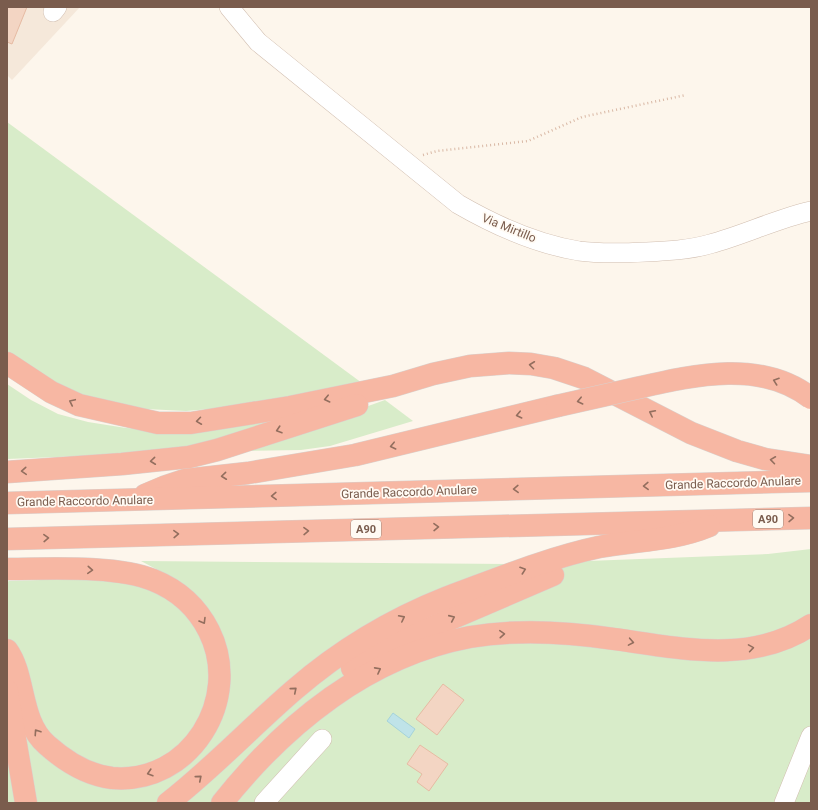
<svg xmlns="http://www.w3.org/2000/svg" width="818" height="810" font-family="Roboto,sans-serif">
  <rect width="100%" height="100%" fill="#fdf6ec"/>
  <polygon fill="#f5e8da" points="7,7 80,7 12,80 7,75"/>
  <g fill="#d8ecc9">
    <polygon points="7,122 362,383 322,392 222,408 186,411 126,408 66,392 7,354"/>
    <polygon points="7,384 31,400 58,414 88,422 126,428 165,430 295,417 244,435 158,453 7,459"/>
    <polygon points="385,400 413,421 330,446 301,450 243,451"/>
    <polygon points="811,549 811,803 7,803 7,582 9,581 169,576 141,561 509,564 768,554"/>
  </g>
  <polygon fill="#bfe3e8" stroke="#a5d3da" points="393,713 415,729 409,738 387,721"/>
  <g fill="#f3d5c3" stroke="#e6bba3">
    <polygon points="7,7 27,7 12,44 7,42"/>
    <polygon points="443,684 464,700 437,735 416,719"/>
    <polygon points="420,745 448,764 429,791 417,782 422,774 407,764"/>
  </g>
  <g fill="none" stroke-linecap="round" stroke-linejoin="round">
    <g stroke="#d1beb0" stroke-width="20">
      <g id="minor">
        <path d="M229,7l29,35 200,162c38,22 78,40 121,47 22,3 46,2 67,1 21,-1 43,-2 64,-8 34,-9 66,-25 101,-33"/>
        <polyline points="53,12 57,7"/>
        <polyline points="264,803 322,739"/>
        <polyline points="784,803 811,736"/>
      </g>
    </g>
    <g stroke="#dad1cd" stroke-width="23">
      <g id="highway">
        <polyline points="7,363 51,392 79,405 158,423 191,423 290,407 393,386 433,374 470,366 509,363 531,364 554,368 584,378 691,433 737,451 765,459 811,466"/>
        <polyline points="7,472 122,464 189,457 217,450 357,405"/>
        <polyline points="145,495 164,487 185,480 248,473 355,455 557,406"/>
        <polyline points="7,503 811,481"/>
        <polyline points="7,539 811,518"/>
        <path d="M7,650c19,26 12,71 40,95 18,16 40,30 65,33 78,7 131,-79 97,-147 -12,-24 -31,-41 -56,-51 -37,-15 -103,-11 -144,-11"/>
        <polyline points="352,668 378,652 418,633 553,575"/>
        <polyline points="7,691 26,803"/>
        <path d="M168,803c45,-35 83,-76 126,-113 45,-39 98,-71 154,-93 49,-18 100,-39 151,-50 37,-7 74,-6 110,-21"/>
        <path d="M222,803c63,-79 146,-147 248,-166 47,-8 97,-5 144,2 66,9 137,26 197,-14"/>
      </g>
    </g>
    <polyline stroke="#d9b8a5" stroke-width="2.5" stroke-dasharray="1 3" stroke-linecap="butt" points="423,155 437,151 528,141 582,117 686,95"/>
    <use href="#minor" stroke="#fff" stroke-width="19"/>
    <use href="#highway" stroke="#f7b7a3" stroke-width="22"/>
    <g stroke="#dad1cd" stroke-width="23" stroke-linecap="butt">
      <path id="highway-bridge" d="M557,406c27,-6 54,-12 80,-18 57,-13 124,-29 174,10"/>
    </g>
    <use href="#highway-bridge" stroke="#f7b7a3" stroke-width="22"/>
  </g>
  <defs><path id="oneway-chevron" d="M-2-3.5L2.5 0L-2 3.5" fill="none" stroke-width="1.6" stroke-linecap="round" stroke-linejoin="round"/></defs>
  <g stroke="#936e5e">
    <use href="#oneway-chevron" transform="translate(532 365) rotate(-173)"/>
    <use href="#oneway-chevron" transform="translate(776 381) rotate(-161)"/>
    <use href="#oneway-chevron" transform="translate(327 399) rotate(167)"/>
    <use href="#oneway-chevron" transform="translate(580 401) rotate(167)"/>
    <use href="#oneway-chevron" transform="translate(72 402) rotate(-155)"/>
    <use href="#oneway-chevron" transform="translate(652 413) rotate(-153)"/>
    <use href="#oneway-chevron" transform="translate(519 415) rotate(167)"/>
    <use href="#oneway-chevron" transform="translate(199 421) rotate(172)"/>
    <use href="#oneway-chevron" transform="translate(279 430) rotate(162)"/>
    <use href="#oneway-chevron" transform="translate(393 446) rotate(167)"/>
    <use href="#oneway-chevron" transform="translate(773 460) rotate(-172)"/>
    <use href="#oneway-chevron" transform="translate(153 461) rotate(174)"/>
    <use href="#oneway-chevron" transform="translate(24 471) rotate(176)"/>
    <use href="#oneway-chevron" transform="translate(224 476) rotate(174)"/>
    <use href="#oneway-chevron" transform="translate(646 486) rotate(178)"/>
    <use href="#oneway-chevron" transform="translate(516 489) rotate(178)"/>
    <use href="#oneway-chevron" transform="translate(274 496) rotate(178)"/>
    <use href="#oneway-chevron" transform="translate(791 518) rotate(-1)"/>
    <use href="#oneway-chevron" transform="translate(436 527) rotate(-1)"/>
    <use href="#oneway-chevron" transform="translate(306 531) rotate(-1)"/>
    <use href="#oneway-chevron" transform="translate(176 534) rotate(-2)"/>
    <use href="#oneway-chevron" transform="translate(46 538) rotate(-2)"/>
    <use href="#oneway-chevron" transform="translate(90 570) rotate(4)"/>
    <use href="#oneway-chevron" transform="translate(523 570) rotate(-19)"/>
    <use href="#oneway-chevron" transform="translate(402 618) rotate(-27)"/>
    <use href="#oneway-chevron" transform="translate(452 618) rotate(-24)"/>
    <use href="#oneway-chevron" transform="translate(203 621) rotate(59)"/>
    <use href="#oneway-chevron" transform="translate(502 634) rotate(-4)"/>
    <use href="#oneway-chevron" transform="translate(631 642) rotate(10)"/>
    <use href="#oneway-chevron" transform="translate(751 648) rotate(-9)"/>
    <use href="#oneway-chevron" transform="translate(378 670) rotate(-28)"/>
    <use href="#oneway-chevron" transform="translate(294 690) rotate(-40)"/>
    <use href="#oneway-chevron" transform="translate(37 732) rotate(-124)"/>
    <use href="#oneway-chevron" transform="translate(150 773) rotate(163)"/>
    <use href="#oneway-chevron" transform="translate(199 778) rotate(-40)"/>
  </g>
  <g text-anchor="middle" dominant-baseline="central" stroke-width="3.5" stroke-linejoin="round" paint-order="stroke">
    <g fill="#fffaf3" stroke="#a28b7f" stroke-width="1">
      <rect x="753" y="510" width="30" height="18" rx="3"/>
      <rect x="351" y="520" width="30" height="18" rx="3"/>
    </g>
    <g font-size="11" font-weight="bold" fill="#7a5c4d">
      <text x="768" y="519">A90</text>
      <text x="366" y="529">A90</text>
    </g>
    <g font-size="12" fill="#7a5c4d" stroke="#fffaf3">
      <text transform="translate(509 228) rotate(22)">Via Mirtillo</text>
      <text transform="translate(733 483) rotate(-2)">Grande Raccordo Anulare</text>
      <text transform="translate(409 492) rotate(-2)">Grande Raccordo Anulare</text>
      <text transform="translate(85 501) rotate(-1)">Grande Raccordo Anulare</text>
    </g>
  </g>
  <rect width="818" height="810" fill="none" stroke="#7a5c4d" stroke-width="16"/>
</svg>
